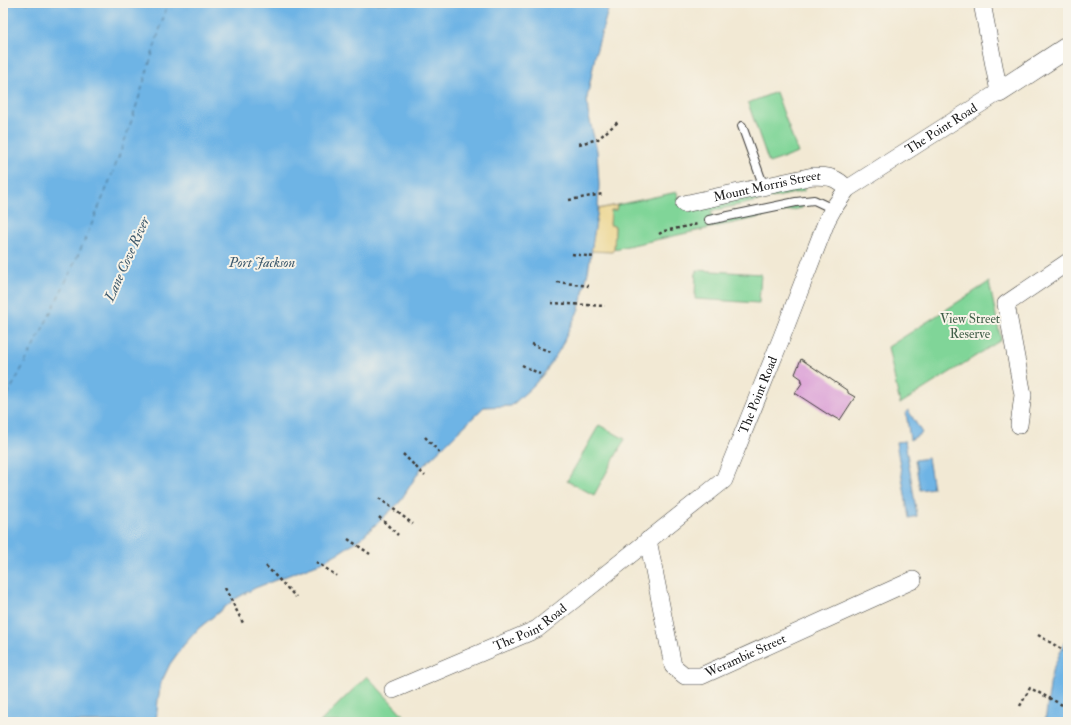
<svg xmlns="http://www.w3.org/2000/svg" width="1071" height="725" font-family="'IM FELL Double Pica',serif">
  <rect width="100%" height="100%" fill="#f7f3e8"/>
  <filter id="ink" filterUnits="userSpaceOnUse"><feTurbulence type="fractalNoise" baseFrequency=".025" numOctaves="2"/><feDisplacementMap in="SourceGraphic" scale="8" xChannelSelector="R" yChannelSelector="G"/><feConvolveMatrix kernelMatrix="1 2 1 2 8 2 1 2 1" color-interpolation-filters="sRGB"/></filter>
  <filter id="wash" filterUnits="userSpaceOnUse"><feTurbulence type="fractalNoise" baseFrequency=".012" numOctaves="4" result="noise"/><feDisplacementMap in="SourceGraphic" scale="16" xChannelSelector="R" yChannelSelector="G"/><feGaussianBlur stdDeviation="0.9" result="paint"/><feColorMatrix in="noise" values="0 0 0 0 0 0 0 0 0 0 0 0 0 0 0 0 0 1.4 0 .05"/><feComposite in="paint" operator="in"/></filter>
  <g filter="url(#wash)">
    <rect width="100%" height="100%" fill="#f2e9d4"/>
    <g fill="#80d598" stroke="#4e785a">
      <polygon points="776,92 798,153 769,163 748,103"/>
      <polygon points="803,184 804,191 711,211 714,222 803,204 802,208 614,249 615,226 610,225 611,210 616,210 617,205 677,192 678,198"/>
      <polygon points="696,270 761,274 759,303 695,299"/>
      <polygon points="989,282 1001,340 900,404 888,347"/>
      <polygon points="599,425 625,439 594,495 567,481"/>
      <polygon points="367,676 404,716 401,722 320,722"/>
    </g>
    <polygon fill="#eeda9e" stroke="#857b5d" points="617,205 616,210 611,210 610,225 615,226 614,249 612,252 591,251 598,209"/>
    <g fill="#6eb4e5" stroke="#456880">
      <polygon points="3,3 610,3 596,52 587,98 588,112 597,151 599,185 598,209 588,272 579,309 560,349 546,371 533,386 511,406 484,407 422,467 399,503 361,538 340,552 320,563 255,588 235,599 199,628 183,646 170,664 161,683 158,700 156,722 3,722"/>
      <polygon points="908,410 922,433 910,440 906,412"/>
      <polygon points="905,441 917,516 909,518 896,442"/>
      <polygon points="928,458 933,488 920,490 915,460"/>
      <polygon points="1068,635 1068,722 1045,722 1052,671"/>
    </g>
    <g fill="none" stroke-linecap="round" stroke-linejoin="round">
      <path stroke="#3d596c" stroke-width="1" stroke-dasharray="5 4" stroke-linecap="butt" d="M3,403c46,-83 88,-169 120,-258 17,-47 30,-95 45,-142"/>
    </g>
    <g id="blocks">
      <polygon fill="#d999d5" points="801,359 848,391 848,393 855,397 840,420 833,416 832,417 795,393 802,383 800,382 802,379 795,374"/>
    </g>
  </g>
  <g filter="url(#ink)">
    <use href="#blocks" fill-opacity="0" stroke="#3c3b38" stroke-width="1"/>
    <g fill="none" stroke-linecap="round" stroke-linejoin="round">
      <g stroke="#3c3b38" stroke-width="10">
        <g id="service">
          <polyline points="742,126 764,187"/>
          <polyline points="709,220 796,202 814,200 833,209"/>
        </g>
      </g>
      <g stroke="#3c3b38" stroke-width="18">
        <g id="minor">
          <path id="s1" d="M684,204l129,-28c15,0 24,1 34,13"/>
          <polyline points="1019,425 1023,395 1006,304 1068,262"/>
          <path id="s2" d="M648,540l25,126 12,10h16l212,-96"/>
          <path id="s3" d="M393,690l144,-61 187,-149 57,-141 46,-119 6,-11 14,-20 152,-97 -17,-89"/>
        </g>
      </g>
      <g stroke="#3c3b38" stroke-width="22">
        <polyline id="tertiary" points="999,92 1068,47"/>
      </g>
      <g stroke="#3c3b38" stroke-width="2.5" stroke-dasharray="3 3" stroke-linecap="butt">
        <polyline points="579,144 598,139 619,121"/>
        <polyline points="569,200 603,194"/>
        <polyline points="659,234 664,231 698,224"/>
        <polyline points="572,254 594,257"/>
        <polyline points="557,282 589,286"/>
        <polyline points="551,303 605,306"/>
        <polyline points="531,344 553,353"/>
        <polyline points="522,365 540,374"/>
        <polyline points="425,437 441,454"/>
        <polyline points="403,454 425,476"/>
        <polyline points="379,498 413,524"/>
        <polyline points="379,517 398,535"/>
        <polyline points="348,539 370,554"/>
        <polyline points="316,562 337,576"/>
        <polyline points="266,566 296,597"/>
        <polyline points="225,588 243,623"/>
        <polyline points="1038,635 1068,653"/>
        <polyline points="1020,706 1030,688 1068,708"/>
        <polyline points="159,722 160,721"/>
      </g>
      <use href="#service" stroke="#fff" stroke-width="8"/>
      <use href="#minor" stroke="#fff" stroke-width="17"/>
      <use href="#tertiary" stroke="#fff" stroke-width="21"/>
    </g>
  </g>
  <g text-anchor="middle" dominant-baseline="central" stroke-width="4" stroke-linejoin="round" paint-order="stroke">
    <g font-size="13" fill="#1c1c1c" stroke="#f7f3e8">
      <text stroke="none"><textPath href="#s3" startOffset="824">The Point Road</textPath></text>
      <text stroke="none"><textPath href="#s1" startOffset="85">Mount Morris Street</textPath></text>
      <text stroke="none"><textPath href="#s3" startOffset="487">The Point Road</textPath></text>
      <text stroke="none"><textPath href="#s3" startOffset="151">The Point Road</textPath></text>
      <text stroke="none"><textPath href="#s2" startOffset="209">Werambie Street</textPath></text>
    </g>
    <g font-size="13" fill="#3f5d47" stroke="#f7f3e8">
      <text x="970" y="319">View Street<tspan x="970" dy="15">Reserve</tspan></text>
    </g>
    <g font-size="14" font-style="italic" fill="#3d596c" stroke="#f7f3e8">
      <text transform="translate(127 259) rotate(-66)">Lane Cove River</text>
      <text x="262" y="262">Port Jackson</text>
    </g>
  </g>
  <rect width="1071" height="725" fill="none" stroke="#f7f3e8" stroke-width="16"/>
</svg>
